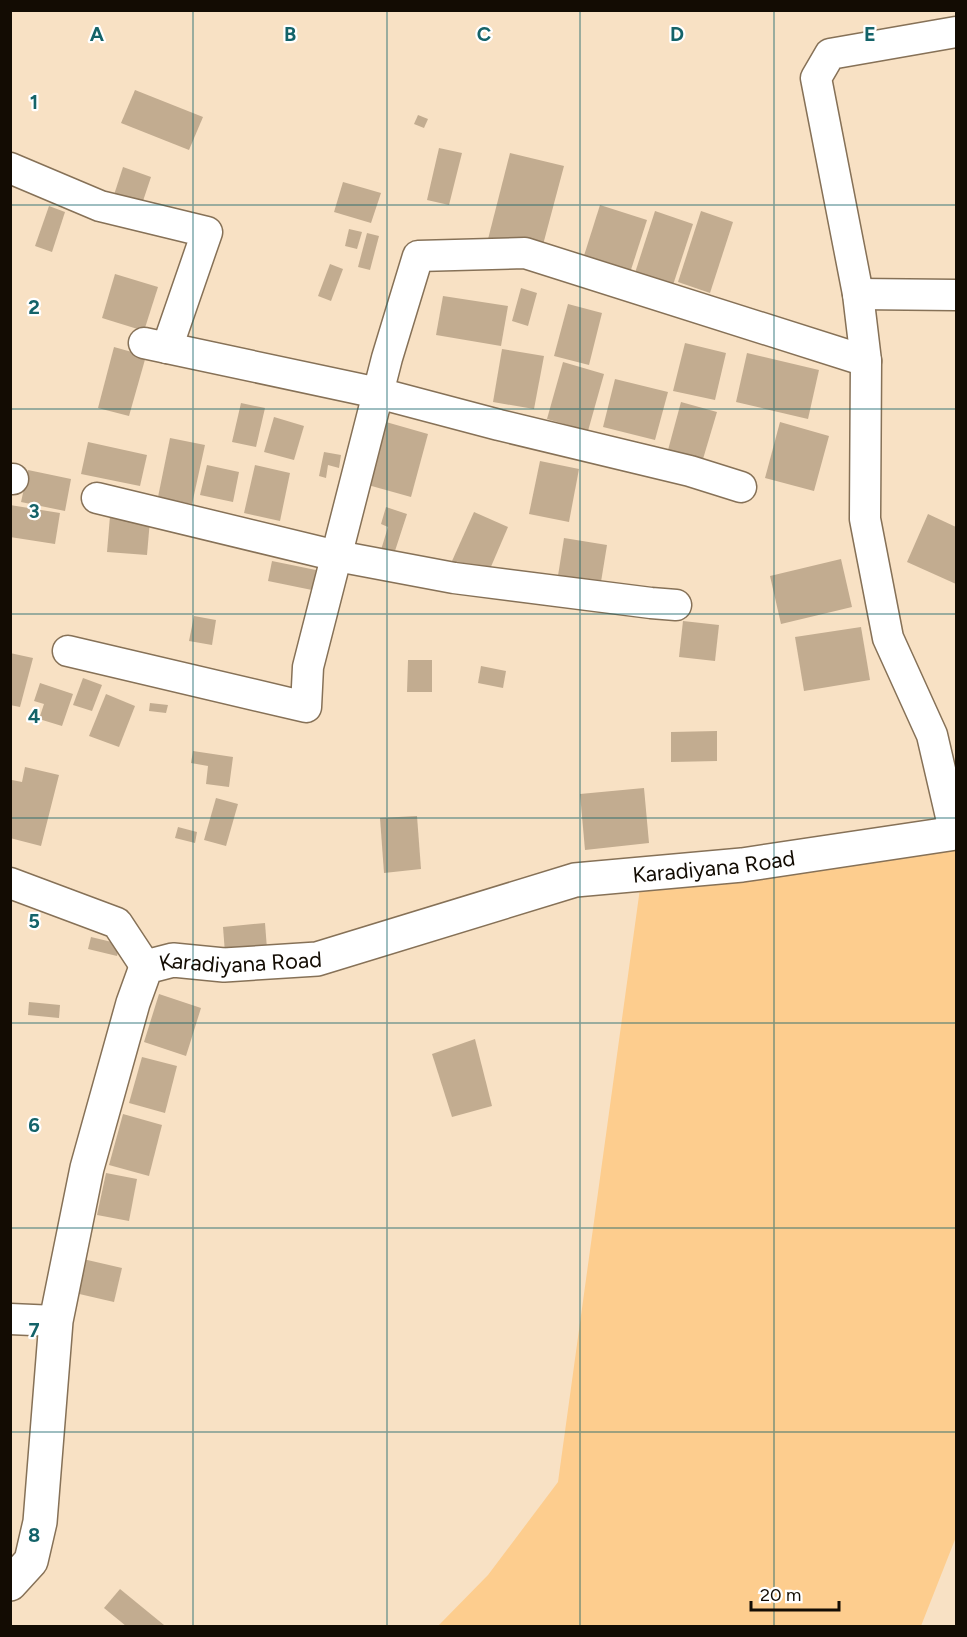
<svg xmlns="http://www.w3.org/2000/svg" width="967" height="1637" font-family="Figtree,sans-serif">
  <rect width="100%" height="100%" fill="#f8e1c4"/>
  <polygon fill="#fdcd8e" points="956,847 956,1537 921,1626 438,1626 488,1575 558,1482 642,874"/>
  <g fill="#c2ac90">
    <polygon points="135,90 203,117 189,150 121,123"/>
    <polygon points="418,115 428,119 424,128 414,124"/>
    <polygon points="439,148 462,153 449,205 427,200"/>
    <polygon points="510,153 564,166 540,256 487,243"/>
    <polygon points="123,167 151,177 141,207 113,198"/>
    <polygon points="343,182 381,193 371,223 334,212"/>
    <polygon points="600,205 647,220 629,276 582,262"/>
    <polygon points="49,206 65,212 52,252 35,246"/>
    <polygon points="655,211 693,224 672,288 634,276"/>
    <polygon points="701,211 733,222 710,293 678,282"/>
    <polygon points="349,229 362,232 357,249 345,246"/>
    <polygon points="367,233 379,236 370,270 358,267"/>
    <polygon points="330,264 343,269 331,301 318,296"/>
    <polygon points="115,274 158,287 144,331 102,318"/>
    <polygon points="521,288 537,293 528,326 512,321"/>
    <polygon points="443,296 508,306 501,346 436,335"/>
    <polygon points="568,304 602,313 589,365 554,356"/>
    <polygon points="685,343 726,353 715,400 673,391"/>
    <polygon points="114,347 146,356 129,416 98,408"/>
    <polygon points="502,349 544,356 534,409 493,402"/>
    <polygon points="747,353 819,370 808,419 736,402"/>
    <polygon points="563,362 604,374 588,431 547,419"/>
    <polygon points="615,379 668,392 655,440 603,427"/>
    <polygon points="681,402 717,412 703,459 668,450"/>
    <polygon points="241,403 265,408 256,447 232,442"/>
    <polygon points="274,417 304,426 294,460 264,452"/>
    <polygon points="386,422 428,434 411,497 368,485"/>
    <polygon points="780,422 829,436 814,491 765,478"/>
    <polygon points="170,438 205,445 192,504 158,497"/>
    <polygon points="88,442 147,455 140,486 81,474"/>
    <polygon points="324,452 341,455 339,468 328,465 326,478 319,476"/>
    <polygon points="540,461 579,469 569,522 529,514"/>
    <polygon points="207,465 239,472 233,502 200,495"/>
    <polygon points="255,465 290,473 280,521 244,513"/>
    <polygon points="28,470 71,479 65,511 21,502"/>
    <polygon points="10,505 60,513 55,544 10,537"/>
    <polygon points="386,507 407,514 394,554 381,550 388,527 381,524"/>
    <polygon points="474,512 508,527 487,576 452,561"/>
    <polygon points="928,514 956,527 956,584 907,562"/>
    <polygon points="110,516 150,520 147,555 107,552"/>
    <polygon points="564,538 607,545 600,588 557,582"/>
    <polygon points="841,559 852,607 781,624 770,576"/>
    <polygon points="272,561 316,570 312,590 268,581"/>
    <polygon points="194,616 216,620 212,645 189,641"/>
    <polygon points="683,621 719,625 715,661 679,657"/>
    <polygon points="861,627 870,680 804,691 795,637"/>
    <polygon points="10,653 33,658 20,707 10,705"/>
    <polygon points="408,660 432,660 432,692 407,692"/>
    <polygon points="481,666 506,671 503,688 478,683"/>
    <polygon points="83,678 102,685 92,711 73,705"/>
    <polygon points="40,683 73,694 62,726 39,719 44,704 34,701"/>
    <polygon points="106,694 135,706 119,747 89,736"/>
    <polygon points="150,703 168,705 166,713 149,711"/>
    <polygon points="717,731 717,761 671,762 671,732"/>
    <polygon points="193,751 233,757 229,787 206,784 208,766 191,763"/>
    <polygon points="25,767 59,775 41,846 10,838 10,788 12,780 22,782"/>
    <polygon points="644,788 649,843 585,850 580,794"/>
    <polygon points="216,798 238,804 226,846 204,840"/>
    <polygon points="417,816 421,869 384,873 380,818"/>
    <polygon points="178,827 197,832 195,843 175,838"/>
    <polygon points="265,923 267,949 225,953 223,927"/>
    <polygon points="91,937 120,944 117,956 88,949"/>
    <polygon points="159,994 201,1008 186,1056 144,1042"/>
    <polygon points="29,1002 60,1005 59,1018 28,1015"/>
    <polygon points="475,1039 492,1106 452,1117 432,1054"/>
    <polygon points="142,1057 177,1066 165,1113 129,1103"/>
    <polygon points="123,1114 162,1125 149,1176 109,1165"/>
    <polygon points="106,1173 137,1179 129,1221 97,1215"/>
    <polygon points="83,1259 122,1268 114,1302 75,1293"/>
    <polygon points="120,1589 164,1625 163,1626 126,1626 104,1608"/>
  </g>
  <g fill="none" stroke-linecap="round" stroke-linejoin="round">
    <g stroke="#867157" stroke-width="33">
      <g id="minor">
        <polyline points="10,168 100,206 207,232 167,348"/>
        <polyline points="858,294 956,295"/>
        <polyline points="144,343 378,393 499,425 690,471 741,487"/>
        <polyline points="10,479 13,479"/>
        <polyline points="97,498 337,556 454,578 651,603 676,605"/>
        <polyline points="68,651 306,707 308,667 387,358 418,256 525,253 866,361"/>
        <polyline points="955,834 932,735 888,638 865,519 866,361 858,294 816,78 830,54 956,32"/>
        <polyline points="10,883 117,923 146,967"/>
        <polyline points="10,1319 56,1321"/>
      </g>
    </g>
    <g stroke="#867157" stroke-width="36">
      <g id="tertiary">
        <path id="s1" d="M10,1584l21,-23 9,-39 16,-201 31,-153 46,-165 13,-36 27,-7 51,5 93,-6 258,-79 167,-15 214,-32"/>
      </g>
    </g>
    <use href="#minor" stroke="#fff" stroke-width="30"/>
    <use href="#tertiary" stroke="#fff" stroke-width="33"/>
  </g>
  <path fill="none" stroke="#146369" stroke-width="1.5" stroke-opacity="0.55" d="M193,10v1616M387,10v1616M580,10v1616M774,10v1616M10,205h946M10,409h946M10,614h946M10,818h946M10,1023h946M10,1228h946M10,1432h946"/>
  <g text-anchor="middle" dominant-baseline="central" stroke-width="4.5" stroke-linejoin="round" paint-order="stroke">
    <g font-size="22" fill="#130c03" stroke="#fff">
      <text stroke="none"><textPath href="#s1" startOffset="1220">Karadiyana Road</textPath></text>
      <text stroke="none"><textPath href="#s1" startOffset="734">Karadiyana Road</textPath></text>
    </g>
  </g>
  <g font-size="20" text-anchor="middle" font-weight="bold" fill="#146369" stroke="#fff" stroke-width="4.5" stroke-linejoin="round" paint-order="stroke">
    <text x="97" y="41">A</text>
    <text x="290" y="41">B</text>
    <text x="484" y="41">C</text>
    <text x="677" y="41">D</text>
    <text x="870" y="41">E</text>
    <text x="34" y="109">1</text>
    <text x="34" y="314">2</text>
    <text x="34" y="518">3</text>
    <text x="34" y="723">4</text>
    <text x="34" y="928">5</text>
    <text x="34" y="1132">6</text>
    <text x="34" y="1337">7</text>
    <text x="34" y="1542">8</text>
  </g>
  <rect width="967" height="1637" fill="none" stroke="#130c03" stroke-width="24"/>
  <path d="M751 1601v9h88v-9" fill="none" stroke="#130c03" stroke-width="3"/>
  <text x="760" y="1601" font-size="18" fill="#130c03" stroke="#ffffff" stroke-width="4.5" paint-order="stroke">20 m</text>
</svg>
